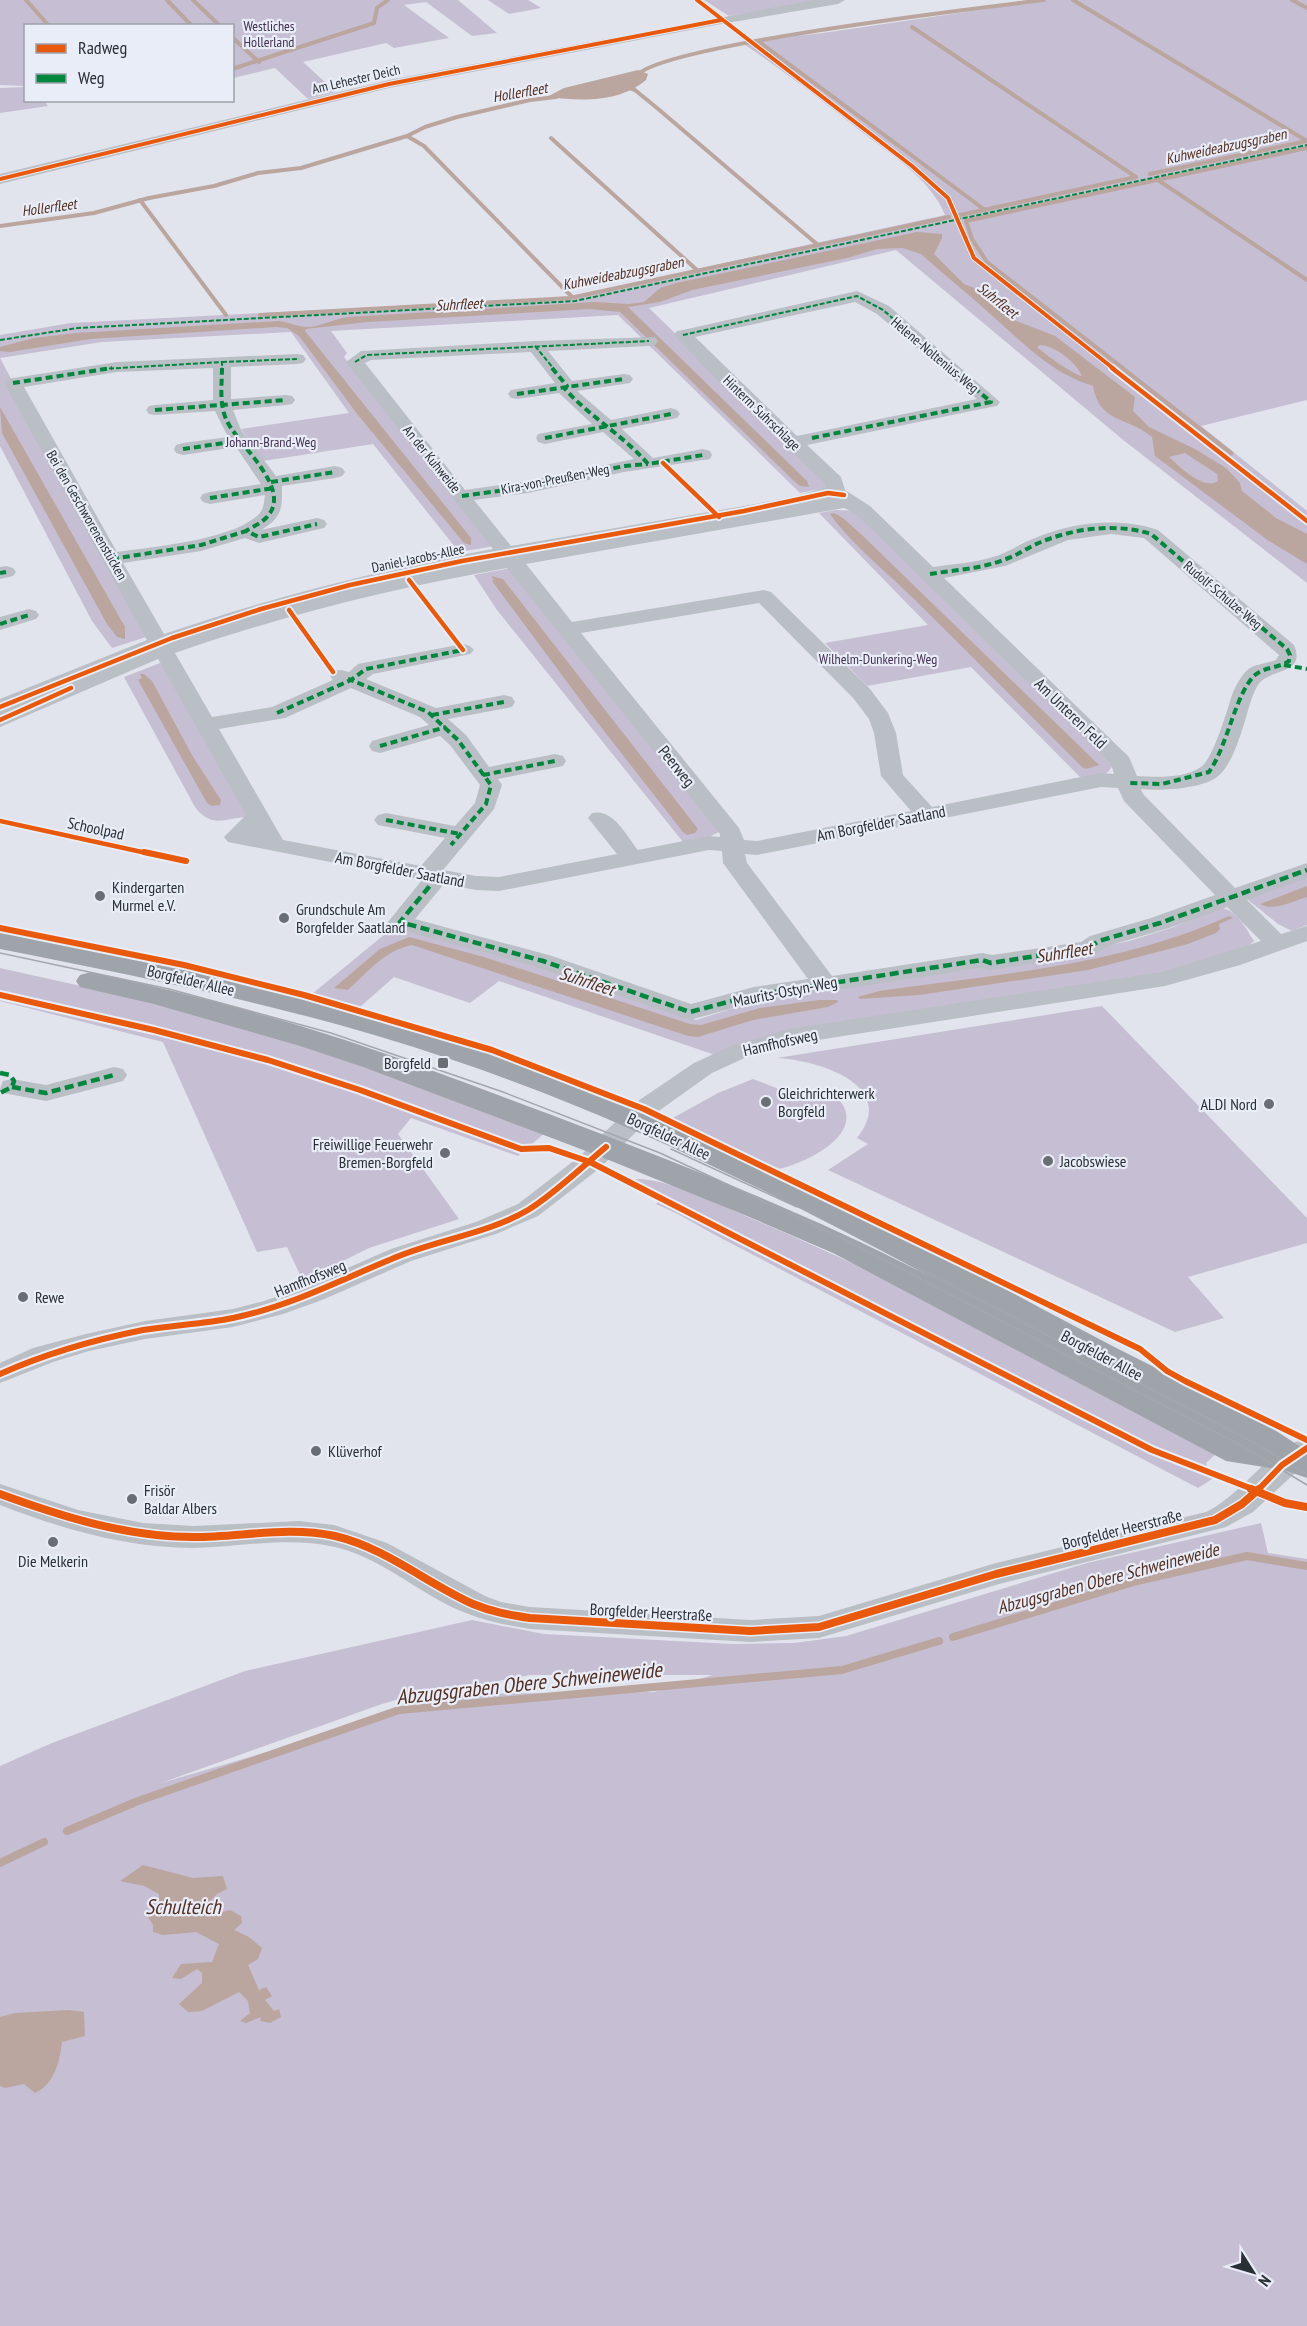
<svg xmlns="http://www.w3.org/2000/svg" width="1307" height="2326" font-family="'PT Sans Narrow',sans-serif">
  <rect width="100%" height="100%" fill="#e1e4ec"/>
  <g fill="#c6bed3" fill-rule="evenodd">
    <polygon points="0,0 458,0 497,33 472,36 426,2 404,5 449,38 394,48 386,43 303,62 336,92 308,99 275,68 233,78 232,26 26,26 25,86 0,85"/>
    <polygon points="488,0 528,0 541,8 509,14"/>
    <polygon points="704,0 825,0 729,16"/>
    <path d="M1047,0h260v400l-106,26 106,85v72l-185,-144 -226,-189 -247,58 180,175v4l-29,6 -182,-178 -287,16 16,22 -3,4 151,189 -36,6 -86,-108 -110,17 -22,-32 108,-16 -58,-81 -189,10 -102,16 149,278 -37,12 -20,-27 -92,-175v-111l71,-12 496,-26 378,-82c-16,-39 -57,-62 -88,-87 -38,-30 -76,-59 -116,-86l82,-9z"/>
    <polygon points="25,87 26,100 44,101 48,106 0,113 0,88"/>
    <polygon points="836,510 857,511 1115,763 1107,773 1082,779 971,667 867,686 825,643 928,625 819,513"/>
    <polygon points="511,568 721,831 709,837 683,842 497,610 474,575"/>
    <path d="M160,663l7,6 81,148c-24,1 -36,12 -53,-10l-71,-130z"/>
    <polygon points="1307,877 1307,925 1292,931 1278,924 1247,899"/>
    <path d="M1219,907c18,3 26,20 35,34l-8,7 -70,22 -461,85 -216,-74 -29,22 -76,-26 -34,30 -48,-13 84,-69 161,47 139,48 54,-17 64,-12 236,-33 79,-17 45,-14z"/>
    <polygon points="0,968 175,1007 340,1056 546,1132 518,1156 411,1118 398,1134 459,1219 369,1248 303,1281 287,1247 257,1252 163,1042 0,1001"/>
    <path d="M1102,1006l205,212v25l-119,34 36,41 -49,14 -347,-162 40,-26 -11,-6c43,-54 -41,-78 -80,-80z"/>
    <path d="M753,1079l49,19 27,-7c49,35 -17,71 -51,78l-105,-51 45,-25z"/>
    <path d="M635,1179c34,-1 87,27 120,41 159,67 310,151 464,231l-13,12 6,16 -14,9 -481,-252 -41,-23 -20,-9 7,-8z"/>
    <path d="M1261,1523l7,30 39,6v767h-1307v-560l52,-23 193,-72 227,-51 72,14 188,10 62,-1 52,-7 241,-73zM530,1675h183l-59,17 -189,2 -304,89 221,-79 54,-16 46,-4z"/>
  </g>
  <g fill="#bba59f" fill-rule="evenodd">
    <path d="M638,70l10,4 -2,6c-28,23 -64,21 -99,17l17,-9z"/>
    <path d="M917,232l25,2v4l-8,16 30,30 28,11 2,5 20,20 41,16 80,61 -2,14 16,16 46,22 31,19 14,15 2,8 9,7 25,20 31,16v30l-38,-23 -114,-85 -3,-19c-25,-21 -52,-13 -59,-51 -43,-13 -72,-45 -105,-74 -22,-20 -45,-38 -67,-58l-19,-6 -25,1 -30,9 -155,32 -32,12 -32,5 179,174 2,6 -9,-1 -6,-5 -174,-169 -31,-3 -222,13 -61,7 -1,2 166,207v7l-7,-2 -106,-128 -59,-79 -12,-8 -11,-1 -186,12 -80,13 -10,-1v-4l34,-9 42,-5 203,-12c9,1 19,6 28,6 14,0 26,-8 41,-10l247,-15 34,2 15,-2 16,-14 16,-5zM1040,345c16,1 36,17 42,31 -10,-2 -37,-22 -45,-29zM1185,453l32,21 1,7c-15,10 -39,-15 -49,-24z"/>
    <polygon points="0,407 125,627 125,639 117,637 107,624 2,433"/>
    <path d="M834,513l9,5 20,18 236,229 -13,4 -4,-2c-55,-55 -110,-111 -166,-166 -28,-28 -65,-57 -86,-87z"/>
    <polygon points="491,576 503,579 698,829 695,833 687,835 683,832 590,713 492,581 494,580"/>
    <polygon points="140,674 144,674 152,681 193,757 221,800 220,805 212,806 207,803 138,680 142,678"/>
    <path d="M1307,886v11c-14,4 -34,15 -47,7z"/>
    <path d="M1229,916l4,2 -14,6 1,5 -4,4 -28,11 -100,26 -169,25 -59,4 -2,-2 21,-6c118,-17 240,-25 350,-75z"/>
    <path d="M409,937l75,20 206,67 11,1 59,-17 59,-8h18l1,2 -10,5 -75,13 -55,17 -10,-1 -276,-91c-27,5 -44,27 -64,45l-14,-2 46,-39z"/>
    <polygon points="143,1865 193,1878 223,1876 227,1889 217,1894 207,1904 213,1910 223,1912 230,1910 241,1916 242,1923 234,1930 249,1937 262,1948 258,1959 248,1965 259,1990 266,1987 272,1996 265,2000 274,2011 279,2009 281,2017 270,2023 260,2021 261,2017 246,2023 240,2021 250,2013 248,2001 239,1992 202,2011 188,2012 179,2004 202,1983 202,1973 197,1969 181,1979 172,1978 181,1964 212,1962 219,1944 196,1932 163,1935 153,1932 153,1925 148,1917 159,1905 159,1894 144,1886 120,1881"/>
    <path d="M69,2010l15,2 1,24 -23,6c-2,19 -8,43 -27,51l-11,-9 -19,4 -5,-2v-69l15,-4z"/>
  </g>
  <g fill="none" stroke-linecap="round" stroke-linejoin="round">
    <g stroke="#bba59f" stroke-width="4">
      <polyline points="26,0 49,26"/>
      <polyline points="167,0 192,26"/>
      <polyline points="193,0 220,26"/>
      <polyline points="1073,0 1307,141"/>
      <polyline points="1292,0 1307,8"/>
      <polyline points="912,27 1136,177"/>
      <polyline points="232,37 259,62"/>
      <polyline points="758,41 985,210"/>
      <polyline points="232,69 374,23 377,8 388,0"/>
      <path d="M636,76c25,-31 350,-69 408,-76"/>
      <polyline points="624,86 635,90 657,108 818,245"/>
      <polyline points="407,136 424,146 572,297"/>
      <polyline points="551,138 698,271"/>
      <polyline points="1150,174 1307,141"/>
      <polyline points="1158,180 1307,280"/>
      <polyline points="140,200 226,315"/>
      <polyline points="960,215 1136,177"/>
      <polyline points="0,226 94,213 149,198 214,186 258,173 301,168 407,136 425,127 457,117 530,100 556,97"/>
      <polyline points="260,315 570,298 949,217"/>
      <polyline points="1124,369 987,262 972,239 966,221 1307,148"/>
    </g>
    <polyline stroke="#bba59f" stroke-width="4.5" points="1122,368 1231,453"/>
    <g stroke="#bba59f" stroke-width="8">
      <polyline points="953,1637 1137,1581 1247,1556 1307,1566"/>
      <polyline points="67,1831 138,1801 399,1710 842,1670 939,1641"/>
      <polyline points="0,1863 44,1842"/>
    </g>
    <g fill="#babec5" fill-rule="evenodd">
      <polygon points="814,0 845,0 838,4 721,24 389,88 0,184 0,174 389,80"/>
      <path d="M857,291l32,15 111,96 -3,4 -6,1 -184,38 34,32 4,13 25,16 63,61c20,-3 41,-4 60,-10 15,-4 28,-14 42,-19 39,-16 83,-21 123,-8l136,115c13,30 -25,23 -36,40 -7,11 -10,27 -14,39 -5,16 -13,42 -27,53 -16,12 -56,14 -76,12l2,5 92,94 72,-25v15l-60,22 34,34 26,-8v15l-67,24 -75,21 -373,58 -43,12 -37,17 -59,42 -53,53 -62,48 -42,18 -85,27 -89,39 -39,14 -50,13 -88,12 -56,12 -36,11 -53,21v-20l33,-15 53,-14 59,-13 88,-12 31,-8 38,-13 89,-39 85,-27 42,-18 62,-48 55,-53 59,-40 37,-17 58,-17 373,-57 99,-31 -34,-34 -58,21 -61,18 -11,7 -106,17 -11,-2 -225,34 -65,18 -156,-54 -143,-39 -3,-5 34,-42 -194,-38 -4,-5 22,-22 -88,-156 -158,68v-28l147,-59 -143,-257 3,-4 110,-17 180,-8 6,1 3,4 -3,4 -6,1 -66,3v32l55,-4 6,1 3,4 -3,4 -6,1 -53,5 8,20 35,46 59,-10 7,2 3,4 -3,4 -7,2 -53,8c0,22 1,31 -21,44l56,-12 7,2 3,4 -3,4 -65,15 -14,-5 -44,13 -78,12 41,71c108,-37 217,-64 329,-85l-147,-187 15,-11 174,-10 120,-4 3,4 -3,4 -6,1 -101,5 24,30 52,-7 6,1 3,4 -3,4 -53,8 34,29 60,-12 6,2 3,4 -3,4 -55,11 31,29 50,-9 7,2 2,4 -2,4 -86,13 -96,21 -54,7 37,46 233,-40 52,-10 30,-9 -1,-4 -100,-95 -51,-53 3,-4 6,-1zM855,302l22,12 100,85 -180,37 -102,-99zM531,352l24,31 -44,7 -3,4 3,4 6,1 42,-6 33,31 -54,10 -2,4 2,4 7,2 58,-12 31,27 -106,22 -63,9 -100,-127 6,-3zM213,368v32l-58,5 -6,1 -3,4 3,4 6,1 60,-4 13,26 -45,6 -7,2 -2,4 2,4 7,2 53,-8 25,37 -51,8 -7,2 -3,4 3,4 7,2 55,-9c-1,7 -1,13 -5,18 -24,27 -108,34 -143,39l-93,-165 93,-15zM844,508l12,6 255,250 3,10 -13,-1 -169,34 -29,-32 -7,-42 -8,-20 -18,-24 -99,-97 -7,-2 -192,32 -46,-58zM1111,534l33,4 135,117 -3,5c-8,3 -19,4 -26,8 -8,5 -15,19 -18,27 -5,16 -19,64 -31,72 -18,12 -45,10 -64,9l-8,-19 -185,-179 61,-12 63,-26zM507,568l213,266v3l-11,-1 -71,14c-12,-15 -25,-42 -46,-37l-4,5 29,36 -118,23 -23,-1 -33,-6 51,-61 8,-24 -4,-6 65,-13 3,-5 -3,-5 -8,-2 -66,13 -23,-32 -18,-16 64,-12 3,-5 -3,-5 -8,-2 -68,13 -70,-29 7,-5 97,-20 4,-4 -4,-4 -7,-2 -105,20 -9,8 -8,-2 -8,1 -3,5 3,4 -61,27 -60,10 -37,-64c109,-38 219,-65 332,-85zM759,603l95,96 15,20 5,14 7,43 30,35 -154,30 -13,-1 -5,-12 -158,-195zM351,688l69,29 9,8 -57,16 -3,5 3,5 8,2 60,-17 10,9 30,40 -5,18 -20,23 -69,-13 -8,2 -4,5 4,5 67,13 -24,28 -138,-26 -64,-111 66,-11zM1101,787l17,1 6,13 91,94 -64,23 -61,18 -9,6 -89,13 -10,-2 -150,23 -85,-113 -2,-9 12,1zM709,850l13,1 1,12 85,116 -54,8 -63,17 -139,-48 -137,-37 29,-35 32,6 23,1z"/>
      <polygon points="6,566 13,568 16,572 13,576 0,579 0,567"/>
      <polygon points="29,609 36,611 39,615 36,619 0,630 0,617"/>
      <polygon points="114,1067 123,1069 127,1075 123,1081 46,1101 3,1093 0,1089 3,1081 12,1079 46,1085"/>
      <path d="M1307,1438v24l-54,50 -27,15 -227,57 -180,54 -69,4 -220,-13c-31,-5 -58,-11 -86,-26 -36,-19 -69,-47 -109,-56 -47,-11 -94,0 -141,1 -67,0 -132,-19 -194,-43v-21l78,26 65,13 51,3 105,-5 35,4 53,18 98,53 16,6 29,5 220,13 69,-4 177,-53 210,-51c39,-19 61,-63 101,-74z"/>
    </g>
    <path fill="#9fa3aa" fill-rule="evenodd" d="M0,931c180,36 360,73 532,135 186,67 360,162 533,255 67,36 135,68 202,104l40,26v27l-23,-8 -58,-9 -393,-208 -86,-37 -153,-62 -228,-86 -66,-22 -146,-42 -74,-17 -4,-6 4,-6 11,-3c78,17 156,37 232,61 76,24 151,53 226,81 129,49 259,99 382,163 -155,-83 -314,-162 -481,-218 -146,-50 -299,-80 -450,-110z"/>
    <g stroke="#a4a7ad" stroke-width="1.5">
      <polyline points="0,953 169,989 331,1033 503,1092 660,1153 834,1234 1244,1447 1307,1485"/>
      <polyline points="671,1149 797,1207"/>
      <polyline points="917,1267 1251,1441 1307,1474"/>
    </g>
    <g stroke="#00873e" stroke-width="2" stroke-dasharray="5 2" stroke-linecap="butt">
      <polyline points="683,335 857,296 883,310 953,369"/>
      <polyline points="0,340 78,328 575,301 1307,145"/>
      <polyline points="535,346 554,369"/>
      <polyline points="222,362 297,359"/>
      <polyline points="355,362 367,355 649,341"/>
      <polyline points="102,369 222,362 222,369"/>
    </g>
    <g stroke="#00873e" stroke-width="4" stroke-dasharray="7 4" stroke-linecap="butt">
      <path d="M222,368c0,16 -3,35 4,51 11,26 69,70 40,99 -6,6 -14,9 -20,13"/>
      <path d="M552,368l15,18 -2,3c25,28 58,46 83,75l55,-9"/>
      <polyline points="13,383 112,368"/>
      <polyline points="517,394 624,379"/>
      <polyline points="155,410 286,400"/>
      <polyline points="545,438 671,414"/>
      <polyline points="812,438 991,402 951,368"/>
      <polyline points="183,449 238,441"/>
      <polyline points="271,482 335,472"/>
      <polyline points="462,496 528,487 624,466 648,464"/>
      <polyline points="210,498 274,488"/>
      <polyline points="112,559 201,545 246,531 259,537 317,524"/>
      <polyline points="0,573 6,572"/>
      <path d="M930,574c24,-4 50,-5 73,-14 14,-4 25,-13 38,-18 34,-14 75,-19 110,-8l136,115 3,6 -1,6c-10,7 -25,6 -34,14 -20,19 -27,70 -46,97l-47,12 -33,-1"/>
      <polyline points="0,624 29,615"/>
      <polyline points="1284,665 1307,669"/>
      <polyline points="348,679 351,680 366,669 463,650"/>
      <polyline points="277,713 351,680 428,712 458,740 491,785 486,804 451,845"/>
      <polyline points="432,715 504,702"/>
      <polyline points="380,746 446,727"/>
      <polyline points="483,775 555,761"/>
      <polyline points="386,820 460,834"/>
    </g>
    <g stroke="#00873e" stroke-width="4.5" stroke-dasharray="9 4.5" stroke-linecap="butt">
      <polyline points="438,876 400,922 543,961 690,1012 754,995 982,960 991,963 1088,948 1099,941 1160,923 1307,870"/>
      <polyline points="0,1073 10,1075 14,1081 12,1087 0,1093"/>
      <polyline points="12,1087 46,1093 114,1075"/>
    </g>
    <g stroke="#e9edf8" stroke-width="6">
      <g id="cycleway-far3">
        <polyline points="697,0 912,166 948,198 974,258 1114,369"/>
        <polyline points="0,179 389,84 721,20"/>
      </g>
    </g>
    <g stroke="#e9edf8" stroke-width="8">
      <g id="cycleway-far2">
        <polyline points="1112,368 1307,521"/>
        <polyline points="663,463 719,517"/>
        <polyline points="409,580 463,650"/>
        <polyline points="289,610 333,672"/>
        <polyline points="0,707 172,638 261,609 350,585 462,561 744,511 828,493 844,495"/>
        <polyline points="0,720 71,688"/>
        <polyline points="0,821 151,854"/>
      </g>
    </g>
    <g stroke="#e9edf8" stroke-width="10">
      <g id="cycleway-far1">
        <polyline points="144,852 186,861"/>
        <polyline points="0,928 184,965 304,995 492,1050 644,1109 1140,1349 1167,1371 1185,1381 1307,1440"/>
        <polyline points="0,995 154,1030 268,1060 360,1090 521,1149 549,1148 590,1162 1152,1450 1255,1490"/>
        <path d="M0,1374c47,-21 93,-34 143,-44 30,-5 61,-6 90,-12 59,-12 111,-40 166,-62 42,-17 90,-23 129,-46 25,-15 55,-44 78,-63"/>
        <polyline points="1258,1490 1282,1465 1307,1448"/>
      </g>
    </g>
    <g stroke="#e9edf8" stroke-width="11">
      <g id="cycleway">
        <polyline points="1251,1489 1285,1503 1307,1507"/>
        <path d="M0,1494c63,23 127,43 194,43 47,0 94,-11 141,-1 51,12 91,47 138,68 19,8 37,11 57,14l220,13 69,-4 177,-53 219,-54 27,-16 17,-15"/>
      </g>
    </g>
    <use href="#cycleway-far3" stroke="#e8590c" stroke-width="4"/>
    <use href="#cycleway-far2" stroke="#e8590c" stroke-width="4.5"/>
    <use href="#cycleway-far1" stroke="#e8590c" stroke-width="6"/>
    <use href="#cycleway" stroke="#e8590c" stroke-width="8"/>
  </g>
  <g fill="#696e75" stroke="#e9edf8" stroke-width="2">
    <circle cx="100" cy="896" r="6"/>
    <circle cx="284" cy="918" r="6"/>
    <rect x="437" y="1057" width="12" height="12" rx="3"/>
    <circle cx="766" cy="1102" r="6"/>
    <circle cx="1269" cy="1104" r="6"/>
    <circle cx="445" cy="1153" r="6"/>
    <circle cx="1048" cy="1161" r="6"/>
    <circle cx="23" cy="1297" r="6"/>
    <circle cx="316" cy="1451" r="6"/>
    <circle cx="132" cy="1499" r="6"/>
    <circle cx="53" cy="1542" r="6"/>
  </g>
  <g text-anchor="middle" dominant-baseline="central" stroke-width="4.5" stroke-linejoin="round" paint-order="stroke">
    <g font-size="14" fill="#432f52" stroke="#e9edf8">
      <text x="269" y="26">Westliches<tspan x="269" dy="16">Hollerland</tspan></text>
      <text x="271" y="442">Johann-Brand-Weg</text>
      <text x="878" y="659">Wilhelm-Dunkering-Weg</text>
    </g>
    <g font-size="14" fill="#292f35" stroke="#e9edf8">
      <text transform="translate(356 79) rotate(-13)">Am Lehester Deich</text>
      <text transform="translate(935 355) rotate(40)">Helene-Noltenius-Weg</text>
      <text transform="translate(762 413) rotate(44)">Hinterm Suhrschlage</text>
      <text transform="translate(432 459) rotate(51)">An der Kuhweide</text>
      <text transform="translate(555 479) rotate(-11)">Kira-von-Preußen-Weg</text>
      <text transform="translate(87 515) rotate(60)">Bei den Geschworenenstücken</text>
      <text transform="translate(418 558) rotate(-12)">Daniel-Jacobs-Allee</text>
      <text transform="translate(1223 595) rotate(40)">Rudolf-Schulze-Weg</text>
    </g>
    <g font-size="15" font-style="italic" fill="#543022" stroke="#e9edf8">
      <text transform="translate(520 92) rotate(-10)">Hollerfleet</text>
      <text transform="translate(1226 146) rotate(-12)">Kuhweideabzugsgraben</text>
      <text transform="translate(49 207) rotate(-8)">Hollerfleet</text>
      <text transform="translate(623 273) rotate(-11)">Kuhweideabzugsgraben</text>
      <text transform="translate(998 300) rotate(39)">Suhrfleet</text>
      <text transform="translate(459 304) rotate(-3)">Suhrfleet</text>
    </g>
    <g font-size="16" fill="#292f35" stroke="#e9edf8">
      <text transform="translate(1071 713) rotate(44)">Am Unteren Feld</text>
      <text transform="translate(677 766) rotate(51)">Peerweg</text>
      <text transform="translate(881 823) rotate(-11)">Am Borgfelder Saatland</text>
      <text transform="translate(96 828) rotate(12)">Schoolpad</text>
      <text transform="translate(400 869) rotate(11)">Am Borgfelder Saatland</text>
      <text transform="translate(191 980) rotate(13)">Borgfelder Allee</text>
      <text transform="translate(785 991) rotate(-11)">Maurits-Ostyn-Weg</text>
      <text transform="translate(780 1042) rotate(-13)">Hamfhofsweg</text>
      <text transform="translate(669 1136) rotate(25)">Borgfelder Allee</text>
      <text transform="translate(310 1278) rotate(-22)">Hamfhofsweg</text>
      <text transform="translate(1102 1355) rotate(28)">Borgfelder Allee</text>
      <text transform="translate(1122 1529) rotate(-14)">Borgfelder Heerstraße</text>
      <text transform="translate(651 1612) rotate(3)">Borgfelder Heerstraße</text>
    </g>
    <g font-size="16" fill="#292f35" stroke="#e9edf8" text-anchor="start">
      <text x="112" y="887">Kindergarten<tspan x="112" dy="18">Murmel e.V.</tspan></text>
      <text x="296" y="909">Grundschule Am<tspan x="296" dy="18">Borgfelder Saatland</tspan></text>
      <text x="431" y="1063" text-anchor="end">Borgfeld</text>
      <text x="778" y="1093">Gleichrichterwerk<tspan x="778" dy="18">Borgfeld</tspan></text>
      <text x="1257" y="1104" text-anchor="end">ALDI Nord</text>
      <text x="433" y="1144" text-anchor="end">Freiwillige Feuerwehr<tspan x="433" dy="18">Bremen-Borgfeld</tspan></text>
      <text x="1060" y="1161">Jacobswiese</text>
      <text x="35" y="1297">Rewe</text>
      <text x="328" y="1451">Klüverhof</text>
      <text x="144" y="1490">Frisör<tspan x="144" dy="18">Baldar Albers</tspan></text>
      <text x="53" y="1561" text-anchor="middle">Die Melkerin</text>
    </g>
    <g font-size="18" font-style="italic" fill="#543022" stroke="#e9edf8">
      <text transform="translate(1064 952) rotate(-9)">Suhrfleet</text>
      <text transform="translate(587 981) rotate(18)">Suhrfleet</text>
      <text transform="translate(1108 1578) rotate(-15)">Abzugsgraben Obere Schweineweide</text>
    </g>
    <g font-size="21" font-style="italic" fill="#543022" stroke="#e9edf8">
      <text transform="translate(529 1683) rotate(-6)">Abzugsgraben Obere Schweineweide</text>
      <text x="183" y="1906">Schulteich</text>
    </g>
  </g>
  <rect x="24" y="24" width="210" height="78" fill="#e9edf8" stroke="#9ca1aa" stroke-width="1.5"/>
  <rect x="36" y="44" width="30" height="9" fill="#e8590c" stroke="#9ca1aa" stroke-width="1.5"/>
  <text x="78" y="54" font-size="18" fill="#292f35">Radweg</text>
  <rect x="36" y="74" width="30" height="9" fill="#00873e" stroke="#9ca1aa" stroke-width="1.5"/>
  <text x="78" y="84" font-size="18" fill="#292f35">Weg</text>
  <g transform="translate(1253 2272) rotate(127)" stroke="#e9edf8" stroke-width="4.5" paint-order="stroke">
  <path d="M0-4.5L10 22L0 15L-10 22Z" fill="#292f35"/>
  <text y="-9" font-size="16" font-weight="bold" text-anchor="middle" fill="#292f35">N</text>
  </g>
</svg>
